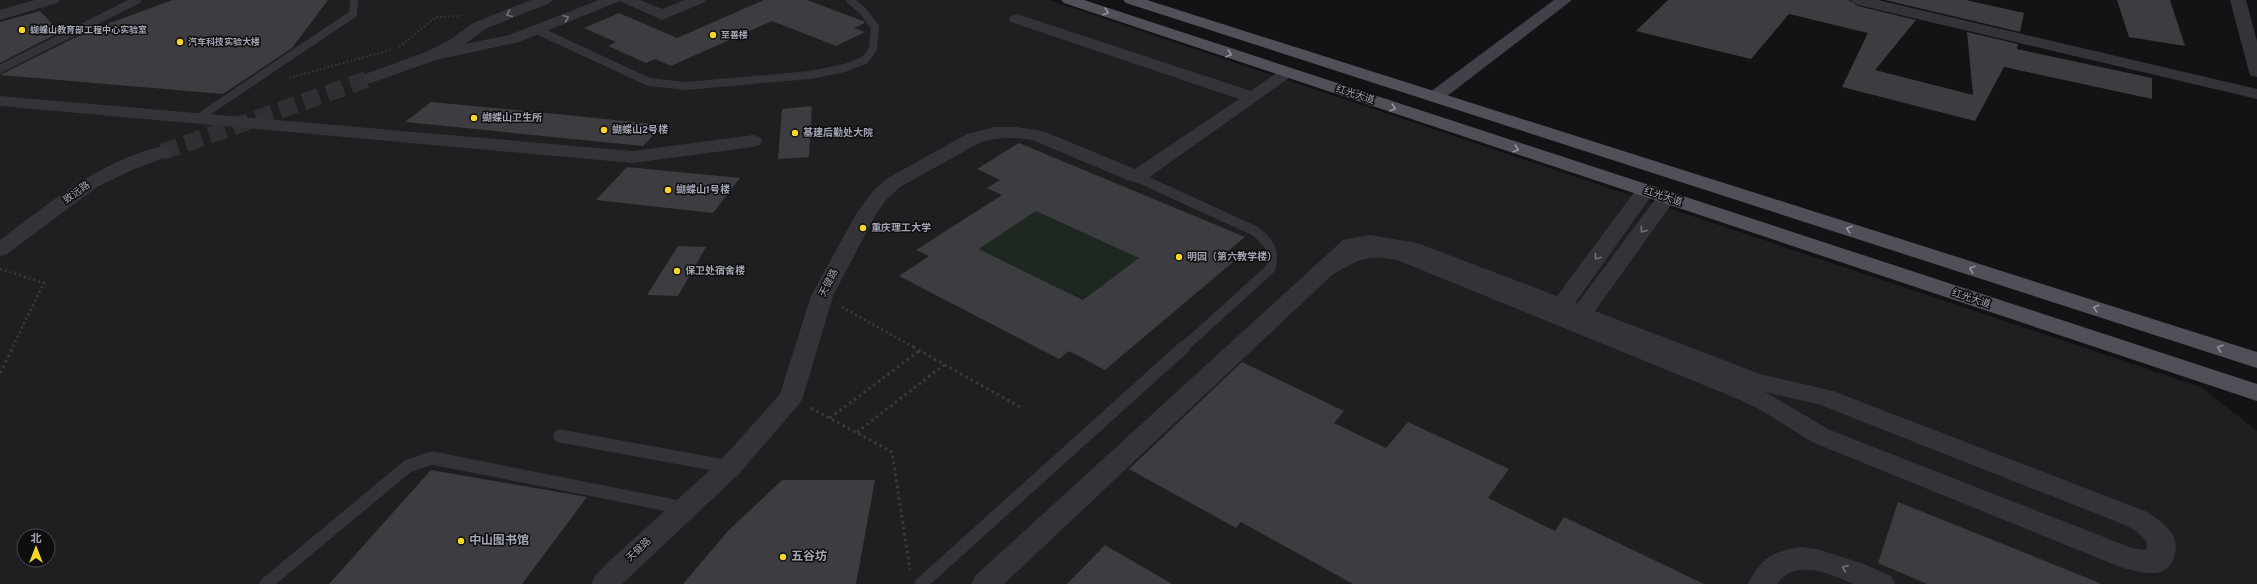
<svg xmlns="http://www.w3.org/2000/svg" width="2257" height="584" font-family="Overpass,'Noto Sans SC',sans-serif">
  <rect width="100%" height="100%" fill="#131214"/>
  <path fill="#1f1e21" fill-rule="evenodd" d="M0,0h1049l1152,387 56,44v153h-2257zM24,536h24v24h-24z"/>
  <polygon fill="#1f2721" points="1036,211 1162,268 1145,282 1121,271 1109,280 1110,312 979,249"/>
  <g fill="#3c3c41" fill-rule="evenodd">
    <polygon points="173,0 328,0 292,48 223,94 0,75 90,30"/>
    <polygon points="764,0 807,0 863,21 865,23 854,28 865,32 836,46 772,21 671,66 655,59 646,63 608,46 616,42 584,28 619,13 677,38"/>
    <polygon points="1668,0 1848,0 1858,6 1916,20 1875,70 1973,95 1967,32 2018,44 2017,49 2152,78 2152,99 2004,67 1975,121 1842,87 1868,33 1789,14 1751,59 1636,31"/>
    <polygon points="1885,0 1966,0 2024,13 2020,32"/>
    <polygon points="2117,0 2170,0 2185,46 2129,37"/>
    <polygon points="40,11 60,32 0,63 0,22"/>
    <polygon points="431,102 567,115 663,125 643,146 405,122"/>
    <polygon points="812,106 809,157 778,159 782,109"/>
    <path d="M1019,143l226,94 -24,20 12,5 -128,108 -36,-19 -10,8 -160,-83 30,-20 -13,-6 86,-55 -15,-7 13,-8 -23,-11zM1036,211l103,47 -56,42 -104,-51z"/>
    <polygon points="627,167 740,178 713,213 596,200"/>
    <polygon points="678,246 706,247 678,296 647,295"/>
    <polygon points="1242,362 1344,411 1334,423 1386,448 1408,422 1509,469 1488,498 1555,531 1564,517 1704,584 1353,584 1241,522 1236,528 1129,469"/>
    <polygon points="431,470 587,497 522,584 329,584"/>
    <polygon points="782,480 875,480 856,584 683,584 728,531"/>
    <polygon points="1898,502 2100,583 2100,584 1927,584 1878,563"/>
    <polygon points="1105,545 1172,584 1067,584"/>
  </g>
  <g fill="none" stroke-linecap="round" stroke-linejoin="round">
    <polyline stroke="#303034" stroke-width="17" stroke-dasharray="17 8" stroke-linecap="butt" points="162,152 371,78"/>
    <g stroke="#393a40" stroke-width="2" stroke-dasharray="1.5 2.5" stroke-linecap="butt">
      <polyline points="399,47 436,17 461,16"/>
      <polyline points="289,78 390,50"/>
    </g>
    <g stroke="#393a40" stroke-width="2.5" stroke-dasharray="2 3" stroke-linecap="butt">
      <polyline points="0,269 44,283 12,348"/>
      <polyline points="842,307 915,348"/>
    </g>
    <g stroke="#393a40" stroke-width="3" stroke-dasharray="2.5 3.5" stroke-linecap="butt">
      <polyline points="913,347 1020,407"/>
      <polyline points="0,373 13,347"/>
      <polyline points="811,408 892,452 910,570"/>
      <polyline points="830,418 919,351"/>
      <polyline points="857,432 944,365"/>
    </g>
    <g stroke="#333339" stroke-width="8">
      <polyline points="537,30 649,82 686,86 810,75 845,68 865,60 873,49 875,27 863,11 850,0"/>
      <polyline points="0,69 137,0"/>
      <polyline points="198,118 353,14 354,0"/>
    </g>
    <path stroke="#333339" stroke-width="10" d="M1137,177l118,54c14,11 21,20 15,38l-87,79"/>
    <g stroke="#333339" stroke-width="13">
      <polyline points="560,436 730,467"/>
      <polyline points="266,584 408,466 432,458 684,508"/>
      <polyline points="921,584 1184,347"/>
    </g>
    <g fill="#333339" fill-rule="evenodd">
      <polygon points="35,0 60,0 57,3 0,20 0,10"/>
      <polygon points="531,0 553,0 550,3 485,29 465,44 509,35 599,0 640,0 662,9 685,0 706,0 703,3 662,20 620,1 519,42 436,60 371,83 365,82 362,78 365,74 426,52 450,40 473,23"/>
      <polygon points="1850,0 1878,0 2257,89 2257,99 1858,5 1853,3"/>
      <polygon points="2230,0 2246,0 2257,41 2257,77 2251,76 2249,72"/>
      <path d="M1017,14l234,77 31,-22h12l2,4 -152,108 -7,2 -7,-2 -98,-41c-18,-3 -34,-3 -51,2l-81,45 -14,13 -10,14 -43,82 -30,101 -3,6 -61,71 -117,110h-31l4,-8 11,-12 115,-104 59,-66 31,-98 45,-82 16,-22 14,-13 81,-45 27,-7h22l27,4 92,38 104,-70 -228,-77 -2,-3 2,-3z"/>
      <polygon points="0,96 633,151 753,135 760,137 762,141 760,145 753,147 633,163 0,106"/>
      <path d="M162,146l7,2 2,4 -2,4 -37,14 -35,17 -90,67 -7,2v-16c51,-38 98,-78 162,-94z"/>
      <path d="M1645,185l7,2 3,4 -80,112 2,1 82,-110 7,-2 7,2 3,4 -81,113 165,63 73,17 312,120c9,5 19,12 26,21 10,13 4,39 -15,41 -11,1 -26,-3 -36,-6l-308,-125 -53,-33 -21,-10 -341,-139c-29,-7 -41,1 -65,15l-328,309h-33l4,-8 368,-336 27,-5 47,8 140,53 81,-109zM1765,392l53,12 307,121 11,6 11,11 -1,8 -14,-2 -302,-118z"/>
      <path d="M1800,547l17,2 44,14 30,13 4,8c-13,0 -27,0 -41,0 -4,-1 -9,-4 -14,-6 -21,-8 -48,-16 -63,6h-29c13,-26 24,-32 52,-37z"/>
    </g>
    <polygon fill="#414249" fill-rule="evenodd" points="1554,0 1572,0 1442,100 1430,100 1427,96 1430,92"/>
    <g fill="#4f5058" fill-rule="evenodd">
      <polygon points="1061,0 1084,0 2257,384 2257,401 1064,3"/>
      <polygon points="1123,0 1147,0 2257,352 2257,368 1126,3"/>
    </g>
  </g>
  <defs><path id="oneway-chevron" d="M-2-3.5L2.5 0L-2 3.5" fill="none" stroke-width="1.6" stroke-linecap="round" stroke-linejoin="round"/></defs>
  <g stroke="#9295a2">
    <use href="#oneway-chevron" transform="translate(1106 12) rotate(19)"/>
    <use href="#oneway-chevron" transform="translate(1229 54) rotate(19)"/>
    <use href="#oneway-chevron" transform="translate(1393 108) rotate(18)"/>
    <use href="#oneway-chevron" transform="translate(1516 149) rotate(18)"/>
    <use href="#oneway-chevron" transform="translate(1849 229) rotate(-162)"/>
    <use href="#oneway-chevron" transform="translate(1972 269) rotate(-162)"/>
    <use href="#oneway-chevron" transform="translate(2096 308) rotate(-162)"/>
    <use href="#oneway-chevron" transform="translate(2220 348) rotate(-162)"/>
  </g>
  <g stroke="#71727d">
    <use href="#oneway-chevron" transform="translate(509 14) rotate(158)"/>
    <use href="#oneway-chevron" transform="translate(566 18) rotate(-21)"/>
    <use href="#oneway-chevron" transform="translate(1643 230) rotate(126)"/>
    <use href="#oneway-chevron" transform="translate(1597 257) rotate(126)"/>
    <use href="#oneway-chevron" transform="translate(1845 568) rotate(-156)"/>
  </g>
  <g fill="#f8d627" stroke="#0e0e0f" stroke-width="1.5">
    <circle cx="22" cy="30" r="4"/>
    <circle cx="713" cy="35" r="4"/>
    <circle cx="180" cy="42" r="4"/>
    <circle cx="474" cy="118" r="4"/>
    <circle cx="604" cy="130" r="4"/>
    <circle cx="795" cy="133" r="4"/>
    <circle cx="668" cy="190" r="4"/>
    <circle cx="863" cy="228" r="4"/>
    <circle cx="1179" cy="257" r="4"/>
    <circle cx="677" cy="271" r="4"/>
    <circle cx="461" cy="541" r="4"/>
    <circle cx="783" cy="557" r="4"/>
  </g>
  <g text-anchor="middle" dominant-baseline="central" stroke-width="3" stroke-linejoin="round" paint-order="stroke">
    <g font-size="9" font-weight="bold" fill="#a3a6b5" stroke="#0e0e0f" text-anchor="start">
      <text x="30" y="30">蝴蝶山教育部工程中心实验室</text>
      <text x="721" y="35">至善楼</text>
      <text x="188" y="42">汽车科技实验大楼</text>
    </g>
    <g font-size="10" fill="#a3a6b5" stroke="#0e0e0f">
      <text transform="translate(1355 95) rotate(18)">红光大道</text>
      <text transform="translate(77 193) rotate(-36)">致远路</text>
      <text transform="translate(1663 197) rotate(18)">红光大道</text>
      <text transform="translate(829 283) rotate(-63)">天健路</text>
      <text transform="translate(1971 299) rotate(18)">红光大道</text>
      <text transform="translate(639 550) rotate(-43)">天健路</text>
    </g>
    <g font-size="10" font-weight="bold" fill="#a3a6b5" stroke="#0e0e0f" text-anchor="start">
      <text x="482" y="118">蝴蝶山卫生所</text>
      <text x="612" y="130">蝴蝶山2号楼</text>
      <text x="803" y="133">基建后勤处大院</text>
      <text x="676" y="190">蝴蝶山1号楼</text>
      <text x="871" y="228">重庆理工大学</text>
      <text x="1187" y="257">明园（第六教学楼）</text>
      <text x="685" y="271">保卫处宿舍楼</text>
    </g>
    <g font-size="12" font-weight="bold" fill="#a3a6b5" stroke="#0e0e0f" text-anchor="start">
      <text x="469" y="541">中山图书馆</text>
      <text x="791" y="557">五谷坊</text>
    </g>
  </g>
  <g transform="translate(36 548)"><circle r="19" fill="#0e0e0f" stroke="#4a4b51"/>
  <path d="M0-3L7 15L0 10L-7 15Z" fill="#f8d627"/>
  <text y="-6" font-size="11" font-weight="bold" text-anchor="middle" fill="#a3a6b5">北</text>
  </g>
</svg>
